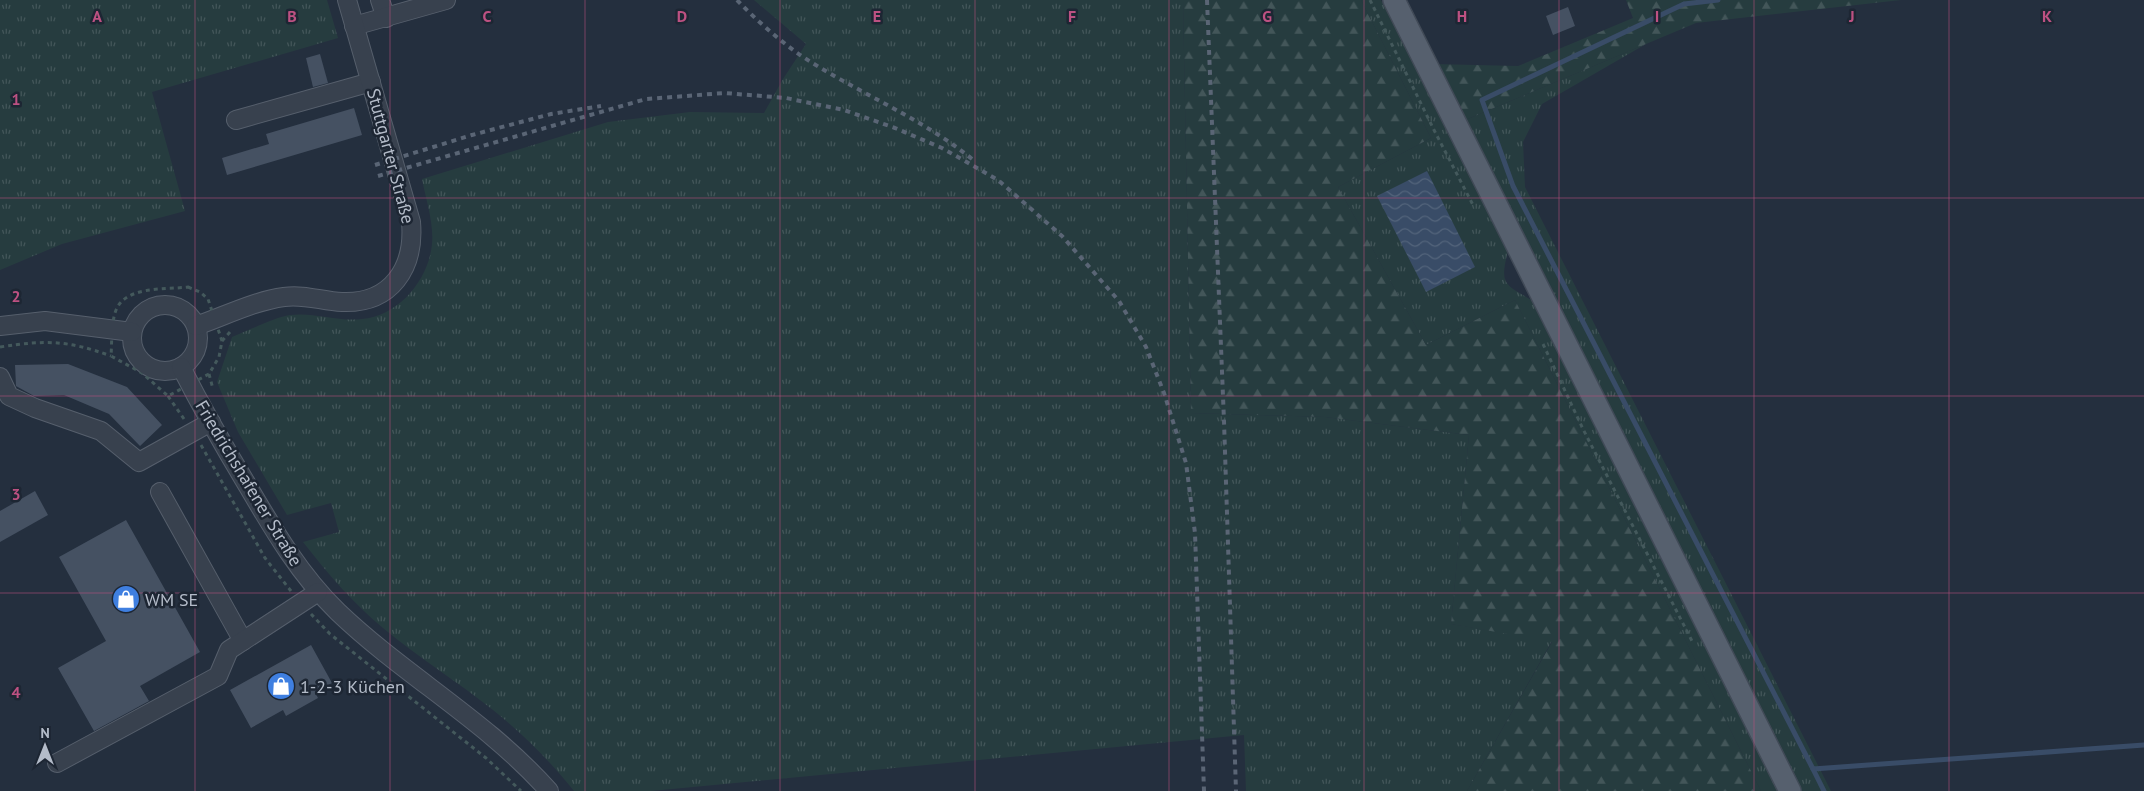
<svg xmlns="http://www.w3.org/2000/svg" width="2144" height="791" font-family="'PT Sans',sans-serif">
  <defs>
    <pattern id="grass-tufts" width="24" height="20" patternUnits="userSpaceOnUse" patternTransform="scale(1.25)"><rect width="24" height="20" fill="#263c3f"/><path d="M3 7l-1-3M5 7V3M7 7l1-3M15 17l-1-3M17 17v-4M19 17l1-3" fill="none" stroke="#435659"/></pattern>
    <pattern id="forest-firs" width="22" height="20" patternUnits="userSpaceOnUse" patternTransform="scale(1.25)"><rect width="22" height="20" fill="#263c3f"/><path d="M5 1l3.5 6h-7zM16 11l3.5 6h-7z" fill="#435659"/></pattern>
    <pattern id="water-waves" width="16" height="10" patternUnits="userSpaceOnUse" patternTransform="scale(1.25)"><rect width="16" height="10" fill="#394c67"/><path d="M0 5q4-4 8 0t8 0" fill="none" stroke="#53647b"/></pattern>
  </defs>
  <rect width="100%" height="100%" fill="#242f3e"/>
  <g fill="url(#grass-tufts)">
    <polygon points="0,0 327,0 338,38 152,92 185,211 62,244 0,270"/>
    <path d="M754,0h429l8,413 134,4 144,18 -18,189 101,17 -85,150h-221l-2,-56 -593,56h-77c-24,-30 -50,-56 -81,-81 -35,-28 -74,-52 -110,-82 -30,-25 -55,-54 -80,-86l36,-10 -8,-29 -44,12 -49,-83 -21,-50 15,-45c16,-6 43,-20 58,-22 24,-3 48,7 72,4 37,-3 67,-40 70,-75 2,-21 -6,-44 -10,-65l186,-57 82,-10 74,1 19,-34 23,-35z"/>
    <path d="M1361,0h20l127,251c-9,35 -3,33 25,50l247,490h-19l-246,-491 -89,45 -88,-158 93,-49z"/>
    <polygon points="1646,44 1542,104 1523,142 1525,187 1831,791 1801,791 1463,121"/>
  </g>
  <g fill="url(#forest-firs)">
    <polygon points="1183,0 1361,0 1431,138 1338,187 1426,345 1515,300 1761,791 1467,791 1552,642 1451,624 1469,435 1325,417 1191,413"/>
    <polygon points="1626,0 1901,0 1696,23 1463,121 1433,64 1518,66 1633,18"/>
  </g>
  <polygon fill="url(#water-waves)" points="1427,171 1475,267 1426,292 1377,196"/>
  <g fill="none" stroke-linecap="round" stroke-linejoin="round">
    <g stroke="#394c67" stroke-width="5">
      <polyline points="1718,0 1684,4 1482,100 1513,186 1813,769 2144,745"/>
      <polyline points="1813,769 1824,791"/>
    </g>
  </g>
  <g fill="#455162">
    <polygon points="1568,7 1575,26 1553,35 1546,16"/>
    <polygon points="320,54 328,83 313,87 306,58"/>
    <polygon points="354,108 362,135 227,175 222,158 269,144 266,134"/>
    <polygon points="68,364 127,387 162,425 140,446 109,414 64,395 34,396 16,386 15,365"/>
    <polygon points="35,491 48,515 0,542 0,511"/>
    <polygon points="126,520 200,652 140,686 149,701 94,731 58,668 106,641 59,557"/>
    <polygon points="311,645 332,683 315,692 318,698 286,716 283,710 251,728 230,690"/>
  </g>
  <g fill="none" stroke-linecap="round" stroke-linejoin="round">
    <g stroke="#565f6c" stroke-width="20">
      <g id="minor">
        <polyline points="380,0 386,18"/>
        <polyline points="354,26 446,0"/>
        <polyline points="236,120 371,82"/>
        <circle cx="165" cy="338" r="33"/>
        <polyline points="0,326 45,321 132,332"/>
        <path d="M196,326c29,-10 58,-25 88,-29 20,-3 38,4 58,5 49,2 73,-34 69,-80l-64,-222"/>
        <path d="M181,367c20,39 42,78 65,116 27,46 53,91 92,129 67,64 149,109 211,179"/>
        <polyline points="0,377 9,396 35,408 101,431 139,462 211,422"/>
        <polyline points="160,492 243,641"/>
        <polyline points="57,763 218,676 229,650 318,592"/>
      </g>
    </g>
    <g stroke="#414a57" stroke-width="24">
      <polyline id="major" points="1394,0 1790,791"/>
    </g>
    <g stroke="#44595c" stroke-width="3" stroke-dasharray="4 4" stroke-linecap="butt">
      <polyline points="1370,0 1434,130 1473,205"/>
      <path d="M188,287l12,5 8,7 14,42 -3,16 -10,17 -41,22 -26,-23 -31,-17c1,-13 0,-30 4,-43 8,-28 50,-23 73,-26z"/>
      <polyline points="222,341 230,332"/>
      <polyline points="1543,344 1583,429 1693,643"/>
      <path d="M0,347c46,-7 67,-7 111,9"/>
      <polyline points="209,374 213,389"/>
      <polyline points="168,396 184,419"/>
      <polyline points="201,445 265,558 291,591"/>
      <polyline points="311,614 330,634 486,758 521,791"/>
    </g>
    <use href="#minor" stroke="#38414e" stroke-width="18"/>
    <use href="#major" stroke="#56606e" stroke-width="21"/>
    <g stroke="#5a6575" stroke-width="4" stroke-dasharray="5 5" stroke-linecap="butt">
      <path d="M737,0c19,20 41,39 63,55 56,37 120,62 172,104"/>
      <polyline points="1207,0 1224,421 1236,791"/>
      <polyline points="375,165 472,135 551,114 601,106"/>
      <polyline points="378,176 646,99 725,93 786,98 844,110 895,128 942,148 998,180 1062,236 1119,301 1146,347 1164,393 1186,463 1195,533 1204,791"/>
    </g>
  </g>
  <path fill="none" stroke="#bd5182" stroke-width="1" stroke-opacity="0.55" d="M195,0v791M390,0v791M585,0v791M780,0v791M975,0v791M1169,0v791M1364,0v791M1559,0v791M1754,0v791M1949,0v791M0,198h2144M0,396h2144M0,593h2144"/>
  <defs>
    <g id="shop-disc" transform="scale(1.4375)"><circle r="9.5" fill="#3f7fe0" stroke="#1d2633"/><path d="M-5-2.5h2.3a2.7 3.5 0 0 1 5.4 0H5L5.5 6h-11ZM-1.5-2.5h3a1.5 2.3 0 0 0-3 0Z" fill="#fff"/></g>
  </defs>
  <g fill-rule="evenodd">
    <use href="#shop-disc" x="126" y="599"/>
    <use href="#shop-disc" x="281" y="686"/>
  </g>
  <g text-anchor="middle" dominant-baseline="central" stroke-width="5" stroke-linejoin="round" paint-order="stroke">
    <g font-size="18" fill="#b4bcc9" stroke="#1d2633">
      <text transform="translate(391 156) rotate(75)">Stuttgarter Straße</text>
      <text transform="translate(249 483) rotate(59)">Friedrichshafener Straße</text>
    </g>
    <g font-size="18" fill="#b4bcc9" stroke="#1d2633" text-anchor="start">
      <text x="145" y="599">WM SE</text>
      <text x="300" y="686">1-2-3 Küchen</text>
    </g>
  </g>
  <g font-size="16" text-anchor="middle" font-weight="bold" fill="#bd5182" stroke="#1d2633" stroke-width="5" stroke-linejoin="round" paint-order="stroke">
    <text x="97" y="22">A</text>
    <text x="292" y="22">B</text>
    <text x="487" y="22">C</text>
    <text x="682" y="22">D</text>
    <text x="877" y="22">E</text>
    <text x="1072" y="22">F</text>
    <text x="1267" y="22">G</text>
    <text x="1462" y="22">H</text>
    <text x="1657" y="22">I</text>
    <text x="1852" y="22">J</text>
    <text x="2047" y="22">K</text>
    <text x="16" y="105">1</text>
    <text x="16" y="302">2</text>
    <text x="16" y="500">3</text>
    <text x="16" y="698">4</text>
  </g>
  <g transform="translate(45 746)" stroke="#1d2633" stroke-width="4" paint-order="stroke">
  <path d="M0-4L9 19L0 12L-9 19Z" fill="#b4bcc9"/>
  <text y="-8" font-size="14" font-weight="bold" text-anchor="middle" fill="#b4bcc9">N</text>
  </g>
</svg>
